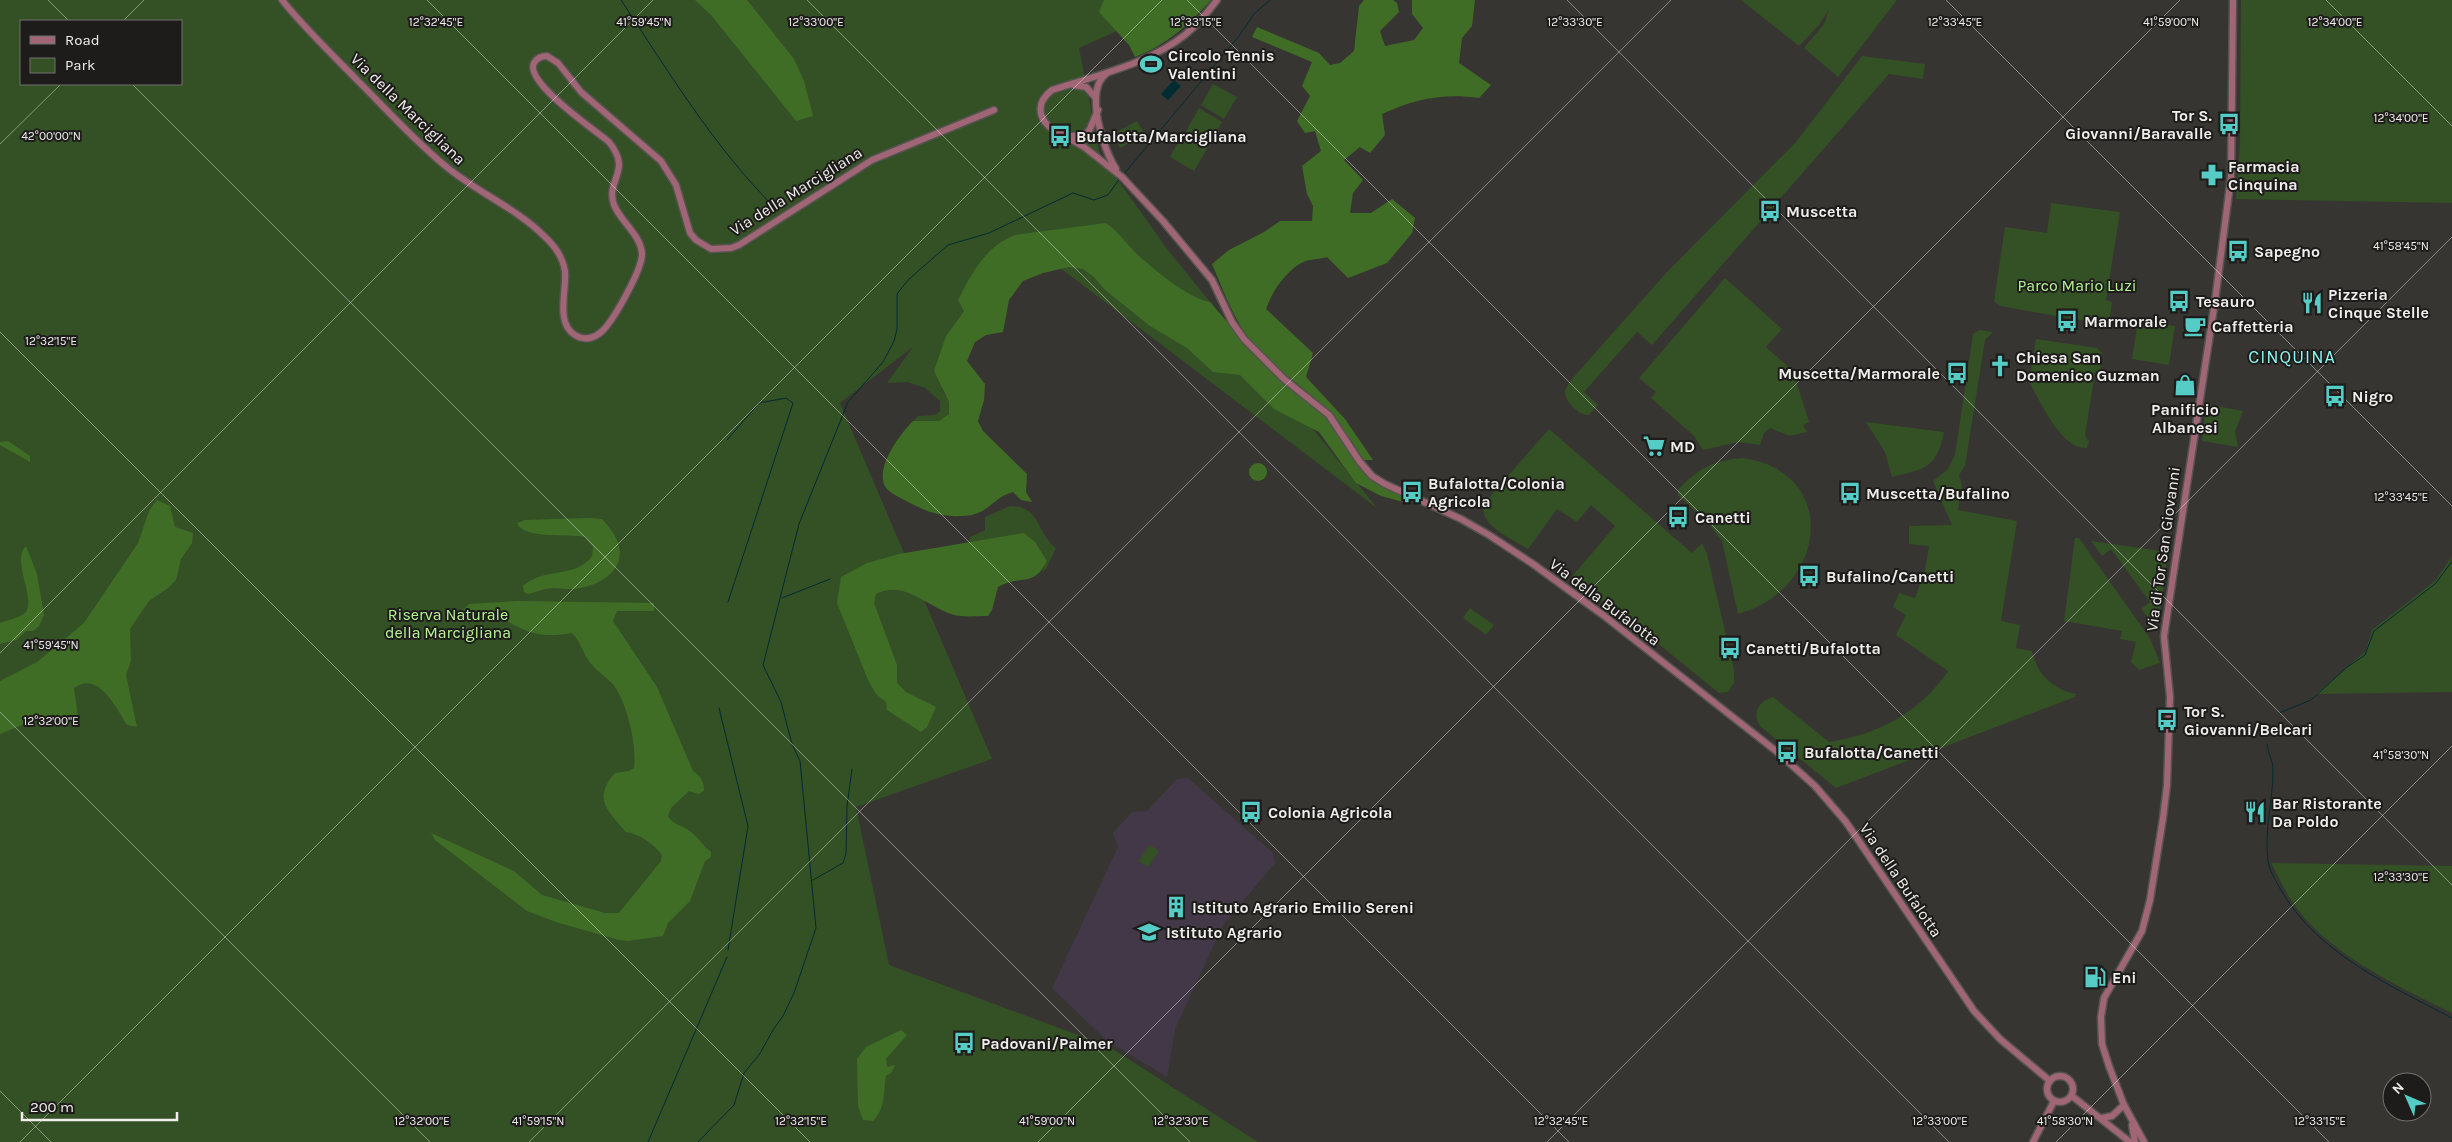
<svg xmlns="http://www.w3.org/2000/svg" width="2452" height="1142" font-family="Karla,sans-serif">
  <rect width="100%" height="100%" fill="#373531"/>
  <polygon fill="#433847" points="1188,778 1273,853 1275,863 1223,925 1175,1029 1167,1077 1106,1040 1052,988 1118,847 1113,833 1132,812 1147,811 1177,779"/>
  <g fill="#345025" fill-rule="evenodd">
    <path d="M0,0h1172l-17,14 -76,34 21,107 68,95 209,258 -326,-247 -87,50 -18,25 -4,53 7,13v12l-10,7h-26l5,-5 17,-1 5,-4v-10l-15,-13 -18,-6 -20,1 26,-36 -73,56 152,356 -136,48 33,158 219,81 150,96h-1258zM21,21h160v63h-160z"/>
    <polygon points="1741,0 1897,0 1838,77 1804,48 1824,24 1829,9 1819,25 1799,46"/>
    <polygon points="2241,0 2452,0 2452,203 2236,199 2240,144"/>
    <path d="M1862,56l63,8 -2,15 -34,-5 -237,271 -15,-13 -53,60 14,13 -9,10c-9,1 -25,-14 -24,-24 1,-4 4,-7 6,-11l96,-108 129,-130z"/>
    <polygon points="1213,84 1237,97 1224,119 1201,105"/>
    <polygon points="1199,108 1222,122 1209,144 1186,131"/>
    <polygon points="1137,121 1145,134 1120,148 1113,134"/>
    <polygon points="1183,133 1208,147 1194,171 1170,157"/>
    <polygon points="2051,203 2120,212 2106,300 2112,302 2110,317 2105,322 2096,323 2000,306 1994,301 2005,227 2047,233"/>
    <polygon points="1725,278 1782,329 1766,347 1793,371 1809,422 1803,425 1807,432 1790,436 1770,428 1764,433 1760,445 1738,442 1703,450 1694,436 1651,398 1656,392 1639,378"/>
    <polygon points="2138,321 2175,326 2169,365 2132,359"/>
    <path d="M1979,330l14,2 -8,8 -20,126 -6,9 3,11 -4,24 59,11 -16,100 19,4 -4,23 16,3c5,23 20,38 44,43l-1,3 -239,91 -75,-61c-10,-12 -3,-26 12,-30l56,45c50,-8 90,-29 119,-71l-52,-36 10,-20 -13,-8 6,-14 16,5 10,-28 4,-24 -20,-2v-18l43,-1 -19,-44 14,-11 8,-15 18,-121z"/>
    <path d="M2036,339l61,9 5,5 -2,19h-5l-10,64 4,5 -2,7c-26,2 -46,-46 -58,-66z"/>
    <polygon points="2206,404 2243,411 2235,431 2238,447 2202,441"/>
    <path d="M1866,422l78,10c-7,36 -19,37 -52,45l-7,-25z"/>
    <path d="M1549,429l143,124 10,-10 5,11 27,116v13l-6,9 -9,1 -89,-72 -60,-42 45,-53 -24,-21 -14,17 -20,-13 -29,40c-15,-10 -55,-26 -42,-48z"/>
    <path d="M1743,458c98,14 84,132 -5,156l-16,-73 -13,-17 -31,-29v-5c19,-21 36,-30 65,-32z"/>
    <path d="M1010,506c31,0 26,27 46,42l-10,21 -4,3 5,-11 -78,-19 1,-5 15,-7v-13z"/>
    <polygon points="2075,538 2079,538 2151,640 2160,663 2139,670 2131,662 2136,642 2120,639 2122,631 2064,621"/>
    <polygon points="2091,541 2168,552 2159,620 2152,622 2141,609 2150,602 2111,549 2102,556"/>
    <polygon points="2452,556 2452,692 2316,694 2366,651 2372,630 2436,580"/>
    <polygon points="1470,608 1494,625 1486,635 1463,618"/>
    <polygon points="1150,845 1159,851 1148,867 1138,861"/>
    <path d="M2271,863l181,3v147c-53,-26 -128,-61 -161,-113 -8,-12 -13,-25 -20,-37z"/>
  </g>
  <g fill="#406d26">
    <polygon points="695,0 747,0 794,59 804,81 813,116 796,121 711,15"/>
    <path d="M1104,0h107c-20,23 -46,46 -76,57l-6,-12 -30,-33z"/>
    <path d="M1364,0h29l4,3 2,9 -19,19 5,15 29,-6 9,-12 -11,-14v-14h63l-3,26 -10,12 -3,25 32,22 -12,13c-36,-5 -64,1 -97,16l3,21 -15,18 -10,-6 -16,13 19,20 -10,13 -3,20h21l21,-14 23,19 -3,15 -25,30 -39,15 -21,-21c-7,2 -17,2 -24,5 -17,9 -31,29 -37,47l47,44 -7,24 39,42 28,41h-9c-13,-19 -26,-41 -44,-57 -24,-22 -56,-42 -75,-70 -14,-21 -23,-46 -33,-69l17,-14 35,-18 16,-11h32l1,-15 -6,-12 -5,-28 19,-15 -6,-20 -10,2 -8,-12 13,-25 -8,-10 10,-24 -60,-25 5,-10 62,26 11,12 10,-2 14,-12 5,-45z"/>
    <path d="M1106,223c13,9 21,22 33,33 17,15 49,42 71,46l52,60 66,54 35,54 47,28 -7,4 -22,-6 -25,-13 -37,-51 -45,-23 -34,-34 -27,-3 -26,-24 -37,-22 -46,-37 -10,-12 -11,-8 -14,-2 -26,6 -20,8 -14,19 -6,32 -17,3 -11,7 -8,19 18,23 -1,16 -6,21 5,10 44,43 -1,18 6,10 -11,-2 -8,-8c-22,6 -23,23 -51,24 -20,1 -35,-4 -52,-13 -7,-4 -17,-8 -23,-14 -15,-18 13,-55 26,-68h26l10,-7v-12l-15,-31 12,-35 18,-25 -6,-11c13,-26 28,-54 57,-65z"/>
    <polygon points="8,441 30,456 30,462 0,445 0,442"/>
    <circle cx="1258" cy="472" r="9"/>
    <path d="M157,500l13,6 5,21 18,6 -1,10 -11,16 -5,21 -8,8 -19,13 -19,28 1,32 -5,14 11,52 -10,-2c-11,-18 -29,-55 -53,-37l4,29 -8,5 -29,-5 -41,17v-53l37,-19 47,-39 54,-80 11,-32z"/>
    <path d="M589,518l13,1c10,11 21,25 17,41 -6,20 -33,30 -53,29 -4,0 -8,-1 -12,-1 -8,0 -18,4 -26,6l-4,-2 -1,-6c20,-19 53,-7 69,-30l1,-9 -8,-10c-17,-4 -61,3 -68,-14l8,-3z"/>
    <path d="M1024,533l11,9 12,19c-13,27 -26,13 -49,26l-6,23 -4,6c-9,0 -19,1 -28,0 -30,-4 -52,-38 -84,-22l-2,9 23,62v18l9,9 30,15 -9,20 -6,5 -34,-22 -1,-8 -10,-8 -8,-14 -31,-77 4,-26 26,-14 32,-9z"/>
    <path d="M26,546l11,28 7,41 -5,11 -6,5h-7l-10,9 -16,4v-21c7,-3 21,-5 26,-11 10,-13 -15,-53 0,-66z"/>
    <path d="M518,601l136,2v8h-37l-4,10 44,66 36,84c8,6 11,10 11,20l-6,3 -9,-3 -18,17 -3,8c6,10 15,9 23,16 8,6 12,14 20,20v5l-6,4 -15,40 -22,22 -5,13 -35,5 -9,-1 -63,-18 -29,-11 -92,-71 -4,-7 83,38 28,24 63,18h14l42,-52 1,-6c-8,-11 -22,-21 -36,-23 -18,-21 -34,-33 -11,-59l14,-2 5,-3c3,-23 -7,-67 -22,-85 -6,-6 -14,-11 -20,-18 -9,-10 -10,-22 -20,-32 -31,6 -49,-1 -74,-18l-11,4 -24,-4v-5l6,-6z"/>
    <path d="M901,1030l6,5 -21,24 1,8 8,-2 -4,8 -5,3c-3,18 0,31 -13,45l-10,-1 -5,-14 -1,-47 9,-12z"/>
  </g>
  <polygon fill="#022b32" points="1174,80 1181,86 1168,100 1161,94"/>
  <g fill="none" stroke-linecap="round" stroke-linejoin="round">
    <g stroke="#022b32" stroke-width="1">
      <path d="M621,0c47,71 93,147 154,208"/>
      <polyline points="1123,175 1239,36 1254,14 1270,0"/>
      <polyline points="727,440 759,403 786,398 793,403 728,602"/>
      <polyline points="782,598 830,579"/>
      <polyline points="719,708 748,826 728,950"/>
      <polyline points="2279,713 2311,700 2346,668 2365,655 2374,631 2436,583 2452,561"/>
      <path d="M2267,744c1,9 6,17 6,26 0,31 -9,59 -5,91 2,11 9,22 14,31 37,62 109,94 170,126"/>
      <polyline points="813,880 843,863 846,854 847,806 852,769"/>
      <polyline points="648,1142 727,957"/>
      <polyline points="698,1142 734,1105 744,1073 759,1055 773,1030 783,1016 794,993 816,928 800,761 792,744 781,702 763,665 799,524 848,402 883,362 894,341 897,329 897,294 909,279 948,245 989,233 1073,193 1094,200 1108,195 1120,178"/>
    </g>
    <g stroke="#54534f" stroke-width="9">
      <g id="minor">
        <path d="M282,0c23,29 51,55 77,82 28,28 54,57 84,82 31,27 72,43 101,72 10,9 19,22 21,35 2,19 -10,52 10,64 8,5 17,4 25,-2 12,-9 42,-63 42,-79 -1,-19 -21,-32 -28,-49 -9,-26 19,-33 -5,-63 -14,-12 -85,-60 -75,-79 3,-5 7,-7 13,-7l11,7 23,29 80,69 15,24 14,48 6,7 15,9 20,-1 8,-3 133,-85 122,-50"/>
        <path d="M1106,74c-22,17 -3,75 10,95"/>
        <polyline points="1073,85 1086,87 1095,97"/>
        <path d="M1098,110l-9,21c-24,18 -70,-16 -37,-41 45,-15 97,-26 134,-56 12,-10 22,-22 31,-34"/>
        <polyline points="1061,134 1084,147 1122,177 1163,221 1212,280 1232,322 1244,339 1284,379 1329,415 1360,462 1372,476 1385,484 1461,519 1489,535 1533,564 1603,615 1776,751 1815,786 1846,822 1974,1011 2000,1039 2050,1081"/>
        <circle cx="2060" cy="1089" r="13"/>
        <polyline points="2072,1096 2130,1142"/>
        <polyline points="2102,1118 2112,1116 2124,1105"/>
        <polyline points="2132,1125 2135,1142"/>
        <polyline points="2033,1142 2054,1101"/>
        <polyline points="2144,1142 2124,1105 2109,1066 2102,1044 2101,1017 2104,998 2142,931 2150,900 2163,818 2167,785 2170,697 2164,636 2215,301 2231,177 2233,0"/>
      </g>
    </g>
    <use href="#minor" stroke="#a06675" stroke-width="6"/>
  </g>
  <path fill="none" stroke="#efeeeb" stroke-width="1" stroke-opacity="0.45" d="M48,0l21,21M427,0l1142,1142M807,0l1142,1142M1187,0l1142,1142M1567,0l885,885M1946,0l506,506M2326,0l126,126M123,21l21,-21M132,84l1058,1058M0,144l61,-60M0,332l810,810M0,653l653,-653M0,712l430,430M0,1091l51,51M20,1142l1142,-1142M529,1142l1142,-1142M1038,1142l1142,-1142M1547,1142l905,-905M2056,1142l396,-396"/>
  <defs>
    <g id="stadium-bare" transform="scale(1.725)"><path d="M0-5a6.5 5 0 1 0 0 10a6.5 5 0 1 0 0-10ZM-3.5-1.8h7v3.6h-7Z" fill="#55cdc6" stroke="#1d1c1b" stroke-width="2.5" paint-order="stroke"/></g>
    <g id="bus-bare" transform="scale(1.725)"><path d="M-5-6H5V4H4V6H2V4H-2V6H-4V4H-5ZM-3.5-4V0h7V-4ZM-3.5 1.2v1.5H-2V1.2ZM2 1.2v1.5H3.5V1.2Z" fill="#55cdc6" stroke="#1d1c1b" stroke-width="2.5" paint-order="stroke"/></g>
    <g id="pharmacy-bare" transform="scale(1.725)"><path d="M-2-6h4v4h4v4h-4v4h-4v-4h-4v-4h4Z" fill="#55cdc6" stroke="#1d1c1b" stroke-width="2.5" paint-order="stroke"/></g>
    <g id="restaurant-bare" transform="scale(1.725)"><path d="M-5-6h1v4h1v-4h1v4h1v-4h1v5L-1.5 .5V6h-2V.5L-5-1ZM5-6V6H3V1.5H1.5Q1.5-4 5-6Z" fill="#55cdc6" stroke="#1d1c1b" stroke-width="2.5" paint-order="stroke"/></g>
    <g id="cafe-bare" transform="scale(1.725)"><path d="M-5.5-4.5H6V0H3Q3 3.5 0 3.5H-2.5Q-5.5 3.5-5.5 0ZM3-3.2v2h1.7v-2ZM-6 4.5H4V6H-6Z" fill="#55cdc6" stroke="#1d1c1b" stroke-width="2.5" paint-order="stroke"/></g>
    <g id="church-bare" transform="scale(1.725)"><path d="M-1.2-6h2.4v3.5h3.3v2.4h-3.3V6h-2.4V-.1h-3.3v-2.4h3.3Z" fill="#55cdc6" stroke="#1d1c1b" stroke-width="2.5" paint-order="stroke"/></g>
    <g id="shop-bare" transform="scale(1.725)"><path d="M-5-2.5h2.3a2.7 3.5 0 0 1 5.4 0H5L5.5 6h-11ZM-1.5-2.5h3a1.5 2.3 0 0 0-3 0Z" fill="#55cdc6" stroke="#1d1c1b" stroke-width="2.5" paint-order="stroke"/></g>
    <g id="supermarket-bare" transform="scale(1.725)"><path d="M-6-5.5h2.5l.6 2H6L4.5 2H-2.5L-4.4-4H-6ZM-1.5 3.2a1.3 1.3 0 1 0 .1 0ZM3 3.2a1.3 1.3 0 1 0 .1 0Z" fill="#55cdc6" stroke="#1d1c1b" stroke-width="2.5" paint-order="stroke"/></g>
    <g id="building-bare" transform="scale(1.725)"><path d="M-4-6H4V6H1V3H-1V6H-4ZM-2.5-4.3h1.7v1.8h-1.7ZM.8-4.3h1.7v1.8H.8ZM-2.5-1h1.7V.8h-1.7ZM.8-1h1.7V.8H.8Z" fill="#55cdc6" stroke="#1d1c1b" stroke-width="2.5" paint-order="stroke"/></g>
    <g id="school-bare" transform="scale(1.725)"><path d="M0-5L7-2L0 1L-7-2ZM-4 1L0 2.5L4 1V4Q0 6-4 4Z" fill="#55cdc6" stroke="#1d1c1b" stroke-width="2.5" paint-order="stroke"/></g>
    <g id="fuel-bare" transform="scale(1.725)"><path d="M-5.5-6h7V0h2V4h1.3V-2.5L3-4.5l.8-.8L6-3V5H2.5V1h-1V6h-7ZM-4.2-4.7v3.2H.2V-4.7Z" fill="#55cdc6" stroke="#1d1c1b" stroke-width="2.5" paint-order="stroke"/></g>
  </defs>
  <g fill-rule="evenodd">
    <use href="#stadium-bare" x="1151" y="64"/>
    <use href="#bus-bare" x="2229" y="124"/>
    <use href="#bus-bare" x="1060" y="136"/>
    <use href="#pharmacy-bare" x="2212" y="175"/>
    <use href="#bus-bare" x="1770" y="211"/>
    <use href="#bus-bare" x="2238" y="251"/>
    <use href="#bus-bare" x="2179" y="301"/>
    <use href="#restaurant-bare" x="2312" y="303"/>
    <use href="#bus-bare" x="2067" y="321"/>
    <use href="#cafe-bare" x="2195" y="326"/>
    <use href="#church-bare" x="2000" y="366"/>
    <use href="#bus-bare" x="1957" y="373"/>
    <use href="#shop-bare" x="2185" y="385"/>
    <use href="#bus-bare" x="2335" y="396"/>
    <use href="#supermarket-bare" x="1654" y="446"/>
    <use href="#bus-bare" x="1412" y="492"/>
    <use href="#bus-bare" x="1850" y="493"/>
    <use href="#bus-bare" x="1678" y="517"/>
    <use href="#bus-bare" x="1809" y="576"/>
    <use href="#bus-bare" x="1730" y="648"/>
    <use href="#bus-bare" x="2167" y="720"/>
    <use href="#bus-bare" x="1787" y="752"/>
    <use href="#bus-bare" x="1251" y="812"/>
    <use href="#restaurant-bare" x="2255" y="812"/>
    <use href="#building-bare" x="1176" y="907"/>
    <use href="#school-bare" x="1149" y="932"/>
    <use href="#fuel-bare" x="2095" y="977"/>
    <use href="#bus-bare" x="964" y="1043"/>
  </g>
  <g text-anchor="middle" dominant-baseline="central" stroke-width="4" stroke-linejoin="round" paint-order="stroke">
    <g font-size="16" font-weight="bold" fill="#efeeeb" stroke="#1d1c1b" text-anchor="start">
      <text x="1168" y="55">Circolo Tennis<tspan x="1168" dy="18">Valentini</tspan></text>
      <text x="2212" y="115" text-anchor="end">Tor S.<tspan x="2212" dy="18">Giovanni/Baravalle</tspan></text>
      <text x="1076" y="136">Bufalotta/Marcigliana</text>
      <text x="2228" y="166">Farmacia<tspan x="2228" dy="18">Cinquina</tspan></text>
      <text x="1786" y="211">Muscetta</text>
      <text x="2254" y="251">Sapegno</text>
      <text x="2328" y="294">Pizzeria<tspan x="2328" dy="18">Cinque Stelle</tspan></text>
      <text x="2196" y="301">Tesauro</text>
      <text x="2084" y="321">Marmorale</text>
      <text x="2212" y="326">Caffetteria</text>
      <text x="2016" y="357">Chiesa San<tspan x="2016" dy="18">Domenico Guzman</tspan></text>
      <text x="1940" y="373" text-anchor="end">Muscetta/Marmorale</text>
      <text x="2352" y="396">Nigro</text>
      <text x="2185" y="409" text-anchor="middle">Panificio<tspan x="2185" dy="18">Albanesi</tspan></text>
      <text x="1670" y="446">MD</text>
      <text x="1428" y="483">Bufalotta/Colonia<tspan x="1428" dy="18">Agricola</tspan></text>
      <text x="1866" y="493">Muscetta/Bufalino</text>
      <text x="1695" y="517">Canetti</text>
      <text x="1826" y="576">Bufalino/Canetti</text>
      <text x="1746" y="648">Canetti/Bufalotta</text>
      <text x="2184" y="711">Tor S.<tspan x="2184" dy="18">Giovanni/Belcari</tspan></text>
      <text x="1804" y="752">Bufalotta/Canetti</text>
      <text x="2272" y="803">Bar Ristorante<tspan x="2272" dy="18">Da Poldo</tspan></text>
      <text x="1268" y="812">Colonia Agricola</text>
      <text x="1192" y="907">Istituto Agrario Emilio Sereni</text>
      <text x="1166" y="932">Istituto Agrario</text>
      <text x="2112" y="977">Eni</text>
      <text x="981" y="1043">Padovani/Palmer</text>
    </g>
    <g font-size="16" fill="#efeeeb" stroke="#1d1c1b">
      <text transform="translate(408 109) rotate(44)">Via della Marcigliana</text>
      <text transform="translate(796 191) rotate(-32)">Via della Marcigliana</text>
      <text transform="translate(2163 549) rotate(-82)">Via di Tor San Giovanni</text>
      <text transform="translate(1605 602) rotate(37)">Via della Bufalotta</text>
      <text transform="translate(1901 880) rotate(56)">Via della Bufalotta</text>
    </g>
    <g font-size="16" fill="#b5f594" stroke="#1d1c1b">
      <text x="2077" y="285">Parco Mario Luzi</text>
      <text x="448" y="614">Riserva Naturale<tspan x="448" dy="18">della Marcigliana</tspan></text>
    </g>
    <g font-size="18" letter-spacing="1" fill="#8af5ed" stroke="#1d1c1b">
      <text x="2292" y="357">CINQUINA</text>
    </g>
  </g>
  <g font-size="12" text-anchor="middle" fill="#efeeeb" stroke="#1d1c1b" stroke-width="4" stroke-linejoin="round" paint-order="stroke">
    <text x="436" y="26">12°32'45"E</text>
    <text x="816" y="26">12°33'00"E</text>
    <text x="1196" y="26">12°33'15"E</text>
    <text x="1575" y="26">12°33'30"E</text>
    <text x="1955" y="26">12°33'45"E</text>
    <text x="2171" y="26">41°59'00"N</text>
    <text x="644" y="26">41°59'45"N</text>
    <text x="2335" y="26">12°34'00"E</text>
    <text x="2401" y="122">12°34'00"E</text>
    <text x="51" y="140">42°00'00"N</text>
    <text x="2401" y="250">41°58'45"N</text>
    <text x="51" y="345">12°32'15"E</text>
    <text x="2401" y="501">12°33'45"E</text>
    <text x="51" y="649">41°59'45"N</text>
    <text x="51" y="725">12°32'00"E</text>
    <text x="2401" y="759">41°58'30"N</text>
    <text x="2401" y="881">12°33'30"E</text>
    <text x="538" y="1125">41°59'15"N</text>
    <text x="1047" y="1125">41°59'00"N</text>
    <text x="2065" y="1125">41°58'30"N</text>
    <text x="422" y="1125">12°32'00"E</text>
    <text x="801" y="1125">12°32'15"E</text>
    <text x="1181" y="1125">12°32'30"E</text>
    <text x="1561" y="1125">12°32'45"E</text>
    <text x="1940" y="1125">12°33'00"E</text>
    <text x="2320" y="1125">12°33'15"E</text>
  </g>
  <rect x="20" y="20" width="162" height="65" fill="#1d1c1b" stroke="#71706e"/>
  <rect x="30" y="36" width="25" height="8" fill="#a06675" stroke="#71706e"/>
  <text x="65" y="45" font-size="15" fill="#efeeeb">Road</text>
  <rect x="30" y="58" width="25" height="15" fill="#345025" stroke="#71706e"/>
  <text x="65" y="70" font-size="15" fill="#efeeeb">Park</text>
  <g transform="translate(2407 1097) rotate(315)"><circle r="24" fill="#1d1c1b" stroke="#71706e"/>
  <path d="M0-4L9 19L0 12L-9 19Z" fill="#55cdc6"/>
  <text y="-8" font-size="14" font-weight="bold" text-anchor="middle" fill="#efeeeb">N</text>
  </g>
  <path d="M22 1112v8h155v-8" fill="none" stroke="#efeeeb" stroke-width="2.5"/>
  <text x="30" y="1112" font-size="15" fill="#efeeeb" stroke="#1d1c1b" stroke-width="4" paint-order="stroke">200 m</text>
</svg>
